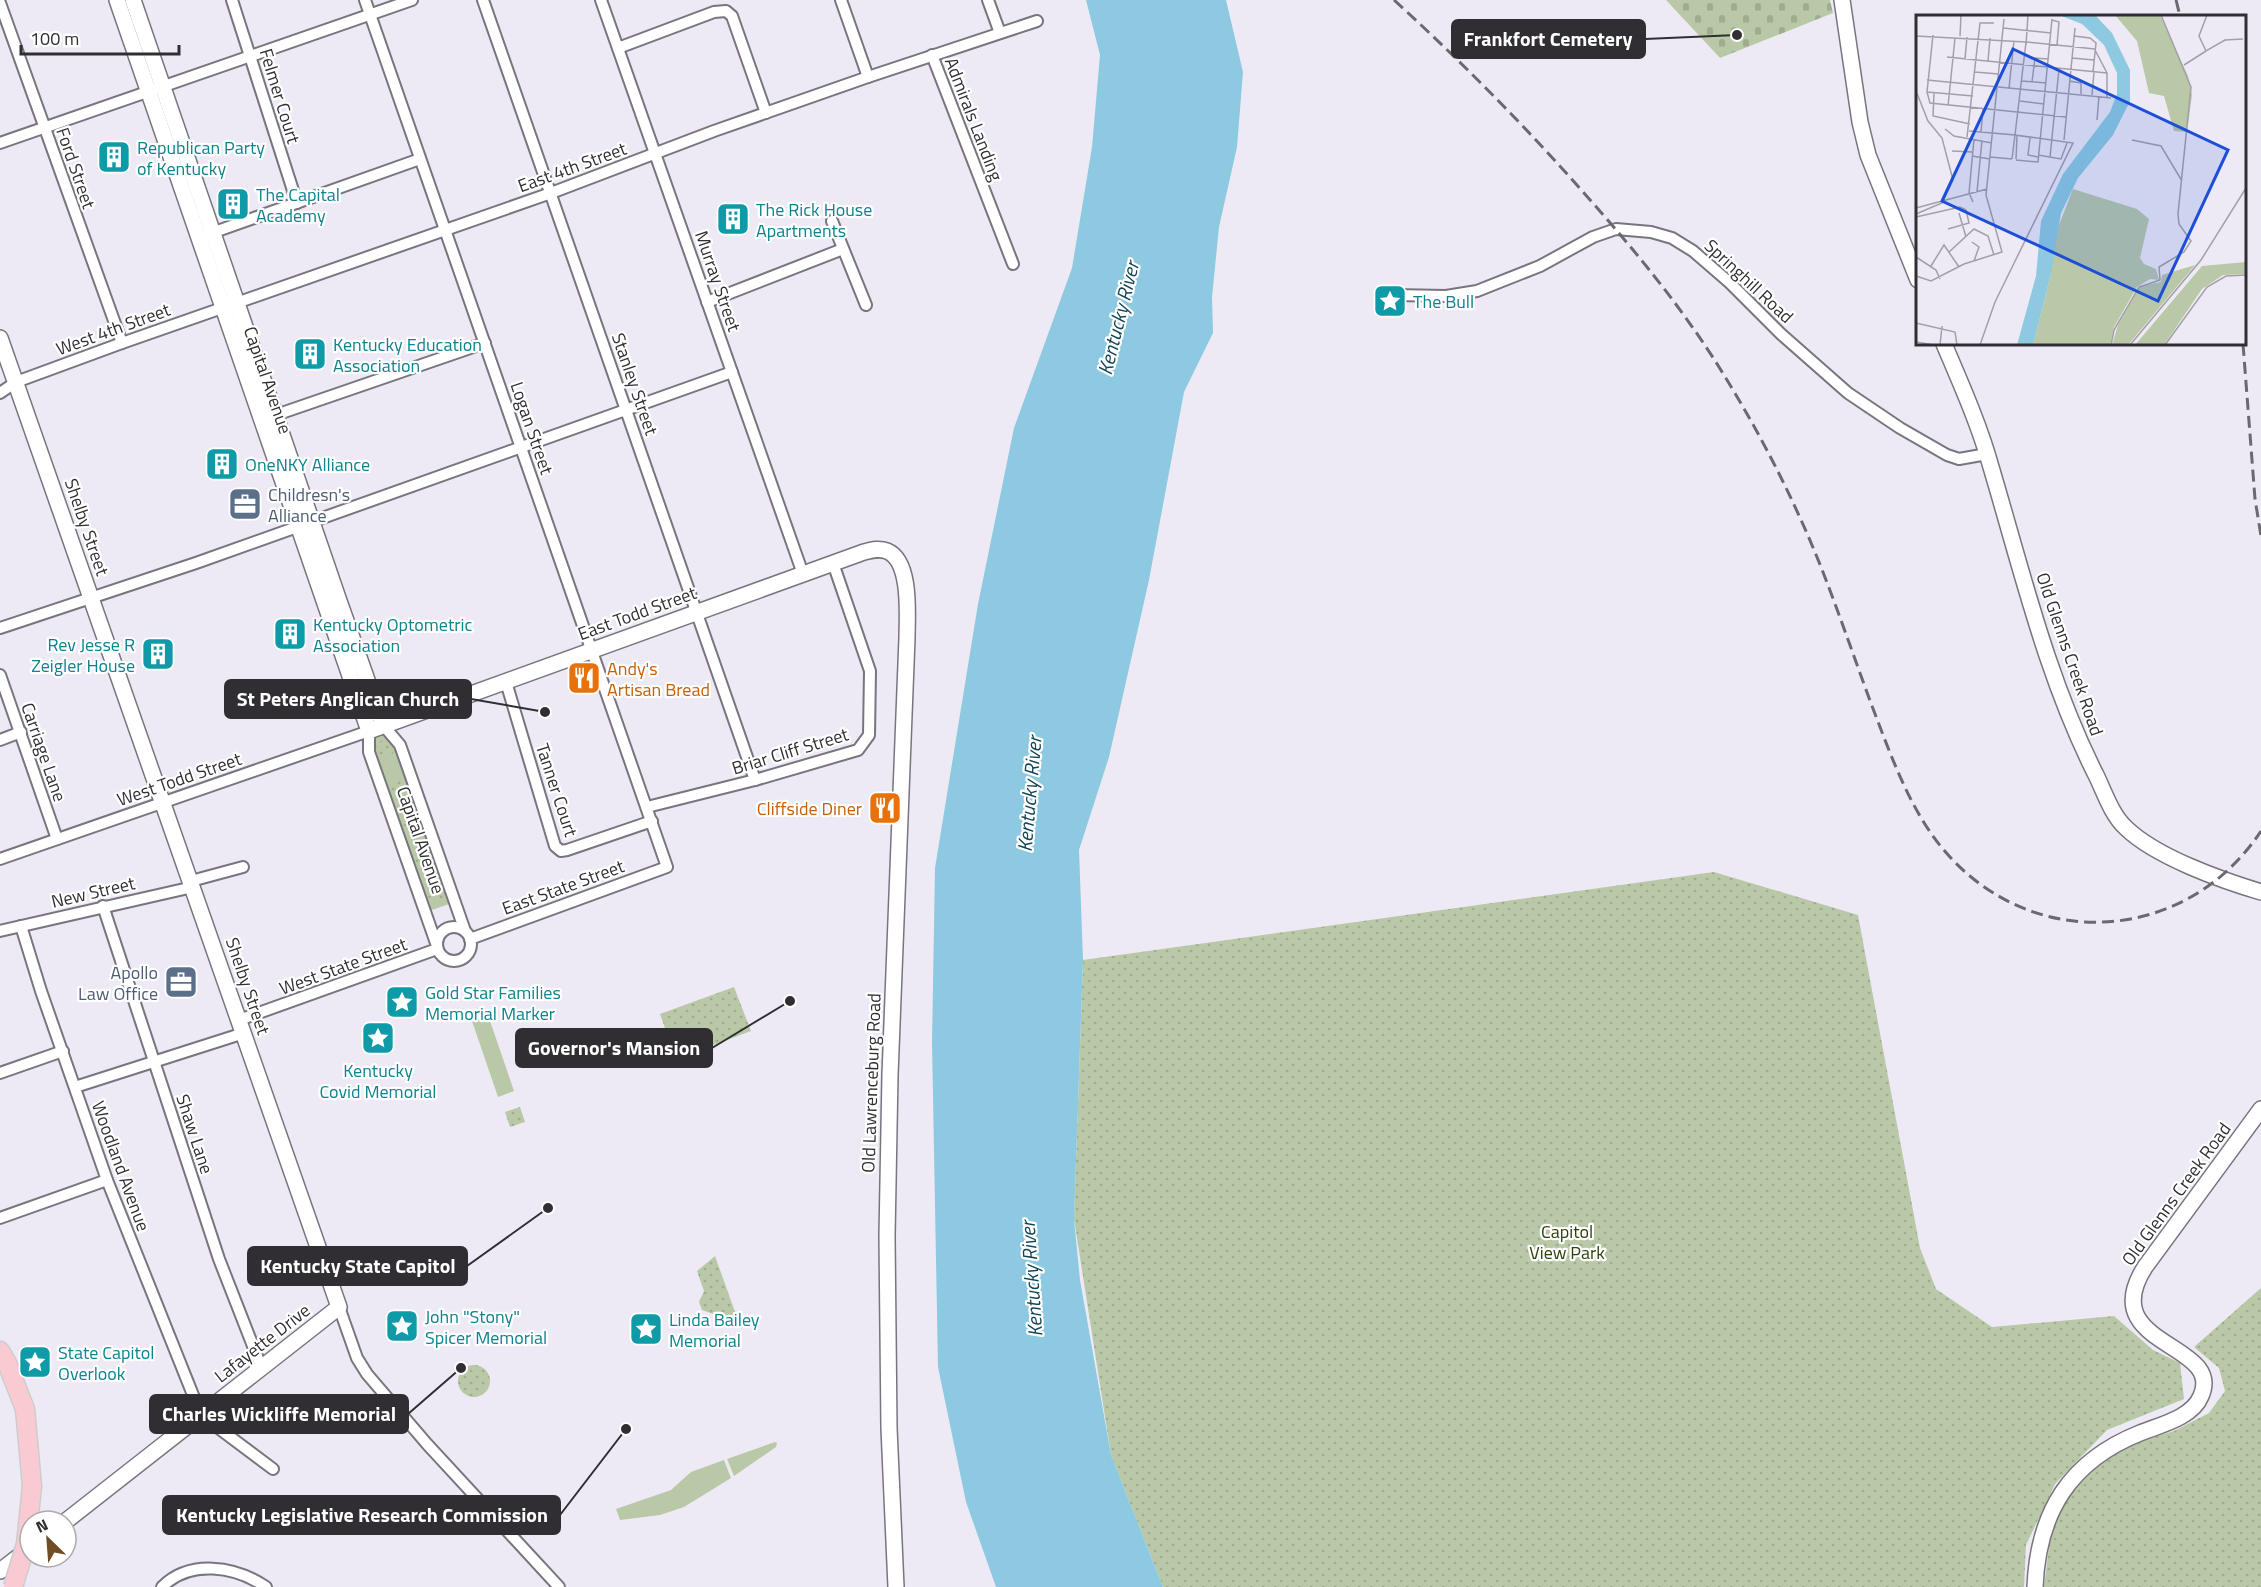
<svg xmlns="http://www.w3.org/2000/svg" width="2261" height="1587" font-family="'Titillium Web',sans-serif">
  <defs>
    <pattern id="cemetery-stones" width="16" height="16" patternUnits="userSpaceOnUse" patternTransform="scale(1.5)"><rect width="16" height="16" fill="#b9c8a7"/><path d="M2 7V4a2 2 0 0 1 4 0v3zM10 15v-3a2 2 0 0 1 4 0v3z" fill="#9fac90"/></pattern>
    <pattern id="park-dots" width="8" height="8" patternUnits="userSpaceOnUse" patternTransform="scale(1.5)"><rect width="8" height="8" fill="#b9c8a7"/><path d="M2 2h.1M6 6h.1" fill="none" stroke="#9fac90" stroke-width="1.8" stroke-linecap="round"/></pattern>
  </defs>
  <rect width="100%" height="100%" fill="#eeeaf5"/>
  <g fill="#b9c8a7">
    <polygon points="385,735 393,739 452,903 429,911 373,751 376,738"/>
    <polygon points="488,1015 514,1091 498,1097 472,1021"/>
    <polygon points="775,1442 777,1443 776,1447 734,1476 727,1459"/>
    <polygon points="724,1460 731,1478 684,1507 660,1515 620,1520 616,1509 671,1490 691,1472"/>
  </g>
  <polygon fill="url(#cemetery-stones)" points="1666,0 1830,0 1833,13 1720,58"/>
  <g fill="url(#park-dots)">
    <circle cx="385" cy="749" r="9"/>
    <circle cx="398" cy="786" r="9"/>
    <circle cx="411" cy="822" r="9"/>
    <circle cx="423" cy="857" r="9"/>
    <polygon points="1714,872 1858,915 1920,1248 1936,1289 1992,1327 2114,1316 2153,1350 2180,1363 2184,1399 2107,1430 2055,1484 2026,1545 2024,1587 1163,1587 1111,1455 1074,1219 1083,960"/>
    <circle cx="436" cy="893" r="9"/>
    <polygon points="734,987 751,1031 676,1059 660,1014"/>
    <polygon points="520,1107 525,1122 510,1127 505,1112"/>
    <polygon points="715,1256 739,1323 728,1327 717,1327 713,1314 702,1310 699,1302 704,1291 697,1271"/>
    <polygon points="2261,1288 2261,1587 2044,1587 2051,1530 2077,1482 2120,1447 2174,1431 2209,1413 2225,1391 2219,1368 2194,1347"/>
    <circle cx="474" cy="1381" r="16"/>
  </g>
  <polygon fill="#8dc9e0" points="1086,0 1226,0 1243,72 1237,147 1219,227 1212,297 1213,333 1184,392 1149,580 1109,757 1079,850 1083,960 1074,1219 1080,1280 1111,1455 1163,1587 996,1587 966,1502 938,1367 932,1042 935,868 978,604 1014,428 1072,268 1092,147 1100,55"/>
  <g fill="none" stroke-linecap="round" stroke-linejoin="round">
    <g stroke="#79747e" stroke-width="14">
      <g id="street">
        <polyline points="232,0 297,203"/>
        <polyline points="365,0 667,867 470,939"/>
        <polyline points="483,0 755,780"/>
        <polyline points="601,0 803,574"/>
        <polyline points="841,0 868,77"/>
        <polyline points="988,0 1000,33"/>
        <polyline points="0,3 122,343"/>
        <polyline points="618,48 714,12 726,11 732,16 766,113"/>
        <polyline points="932,55 1013,264"/>
        <polyline points="0,143 412,0"/>
        <polyline points="832,221 866,305"/>
        <polyline points="206,235 420,159"/>
        <polyline points="1394,295 1446,296 1477,291 1540,266 1593,237 1616,229 1651,232 1672,238 1693,251 1730,283 1781,334 1848,393 1900,428 1947,455 1959,459 1987,454"/>
        <polyline points="707,302 843,249"/>
        <polyline points="0,393 16,382 122,343 551,193 714,131 868,77 1037,21"/>
        <polyline points="270,417 485,343"/>
        <polyline points="0,628 196,563 732,372"/>
        <polyline points="0,675 57,839"/>
        <polyline points="506,682 555,846 561,851 567,850 652,821"/>
        <polyline points="383,725 400,745 465,931"/>
        <polyline points="0,740 21,732"/>
        <polyline points="647,807 755,780 858,750 869,735 870,671 833,563"/>
        <polyline points="0,859 369,731 369,752 436,943"/>
        <polyline points="191,881 243,867"/>
        <polyline points="103,906 219,1259 262,1369"/>
        <polyline points="21,926 41,991 107,1180 201,1415 273,1469"/>
        <circle cx="454" cy="944" r="17"/>
        <polyline points="0,931 193,887"/>
        <polyline points="239,1020 437,949"/>
        <polyline points="0,1073 63,1051"/>
        <polyline points="75,1087 244,1033"/>
        <polyline points="0,1218 107,1180"/>
        <polyline points="339,1307 357,1358 367,1374 427,1444 559,1587"/>
        <path d="M162,1587c28,-28 73,-21 104,0"/>
      </g>
    </g>
    <g stroke="#79747e" stroke-width="18">
      <g id="secondary">
        <path d="M117,0l252,731 495,-179c8,-2 15,-4 23,-1 25,10 20,66 20,87l-17,437 -3,161 2,192 7,159"/>
        <polyline points="133,0 339,601 383,725"/>
        <polyline points="1842,0 1860,122 1868,155 1918,280"/>
        <polyline points="0,338 339,1307 66,1521"/>
        <path d="M1944,344c17,40 35,80 47,123 31,104 56,212 106,310 8,17 15,38 29,51 30,29 95,52 135,64"/>
        <polyline points="0,1571 26,1551"/>
        <path d="M2035,1587c3,-75 35,-126 105,-154 20,-8 52,-15 61,-37 24,-54 -107,-49 -56,-129l116,-158"/>
      </g>
    </g>
    <g stroke="#cdcdce" stroke-width="21">
      <polyline id="primary" points="0,1351 7,1363 25,1409 32,1486"/>
    </g>
    <use href="#street" stroke="#fff" stroke-width="10"/>
    <use href="#secondary" stroke="#fff" stroke-width="15"/>
    <use href="#primary" stroke="#facad3" stroke-width="18"/>
    <g stroke="#6b696f" stroke-width="3" stroke-dasharray="12 6" stroke-linecap="butt">
      <path d="M1394,0c70,64 135,130 197,201 46,52 91,107 128,166 40,64 74,130 102,200 18,46 34,93 51,139 15,39 29,79 51,115 41,68 114,109 194,100 60,-7 111,-40 144,-90"/>
      <polyline points="2176,0 2180,16"/>
      <polyline points="2243,344 2255,499 2261,536"/>
    </g>
    <g stroke="#cdcdce" stroke-width="21" stroke-linecap="butt">
      <polyline id="primary-bridge" points="13,1587 26,1544 32,1486"/>
    </g>
    <use href="#primary-bridge" stroke="#facad3" stroke-width="18"/>
  </g>
  <defs>
    <g id="building-square" transform="scale(1.725)"><rect x="-9" y="-9" width="18" height="18" rx="4" fill="#0f9aa8" stroke="#fff"/><path d="M-4-6H4V6H1V3H-1V6H-4ZM-2.5-4.3h1.7v1.8h-1.7ZM.8-4.3h1.7v1.8H.8ZM-2.5-1h1.7V.8h-1.7ZM.8-1h1.7V.8H.8Z" fill="#fff"/></g>
    <g id="sight-square" transform="scale(1.725)"><rect x="-9" y="-9" width="18" height="18" rx="4" fill="#0f9aa8" stroke="#fff"/><path d="M0-6L1.8-2.2L6-1.7L2.9 1.2L3.7 5.4L0 3.3L-3.7 5.4L-2.9 1.2L-6-1.7L-1.8-2.2Z" fill="#fff"/></g>
    <g id="office-square" transform="scale(1.725)"><rect x="-9" y="-9" width="18" height="18" rx="4" fill="#5c6f8a" stroke="#fff"/><path d="M-6-3h4V-5.5h4V-3h4V5H-6ZM-1-4.5V-3h2v-1.5ZM-6 0V1H6V0Z" fill="#fff"/></g>
    <g id="restaurant-square" transform="scale(1.725)"><rect x="-9" y="-9" width="18" height="18" rx="4" fill="#e8710a" stroke="#fff"/><path d="M-5-6h1v4h1v-4h1v4h1v-4h1v5L-1.5 .5V6h-2V.5L-5-1ZM5-6V6H3V1.5H1.5Q1.5-4 5-6Z" fill="#fff"/></g>
  </defs>
  <g fill-rule="evenodd">
    <use href="#building-square" x="114" y="157"/>
    <use href="#building-square" x="233" y="204"/>
    <use href="#building-square" x="733" y="219"/>
    <use href="#sight-square" x="1390" y="301"/>
    <use href="#building-square" x="310" y="354"/>
    <use href="#building-square" x="222" y="464"/>
    <use href="#office-square" x="245" y="504"/>
    <use href="#building-square" x="290" y="634"/>
    <use href="#building-square" x="158" y="654"/>
    <use href="#restaurant-square" x="584" y="678"/>
    <use href="#restaurant-square" x="885" y="808"/>
    <use href="#office-square" x="181" y="982"/>
    <use href="#sight-square" x="402" y="1002"/>
    <use href="#sight-square" x="378" y="1038"/>
    <use href="#sight-square" x="402" y="1326"/>
    <use href="#sight-square" x="646" y="1329"/>
    <use href="#sight-square" x="35" y="1362"/>
  </g>
  <g text-anchor="middle" dominant-baseline="central" stroke-width="4.5" stroke-linejoin="round" paint-order="stroke">
    <g font-size="18" fill="#302e32" stroke="#fff">
      <text transform="translate(280 96) rotate(73)">Felmer Court</text>
      <text transform="translate(974 119) rotate(69)">Admirals Landing</text>
      <text transform="translate(572 167) rotate(-20)">East 4th Street</text>
      <text transform="translate(76 168) rotate(71)">Ford Street</text>
      <text transform="translate(718 281) rotate(71)">Murray Street</text>
      <text transform="translate(1749 281) rotate(43)">Springhill Road</text>
      <text transform="translate(113 329) rotate(-20)">West 4th Street</text>
      <text transform="translate(268 380) rotate(71)">Capital Avenue</text>
      <text transform="translate(635 384) rotate(71)">Stanley Street</text>
      <text transform="translate(532 428) rotate(71)">Logan Street</text>
      <text transform="translate(87 527) rotate(71)">Shelby Street</text>
      <text transform="translate(637 613) rotate(-20)">East Todd Street</text>
      <text transform="translate(2070 654) rotate(71)">Old Glenns Creek Road</text>
      <text transform="translate(790 751) rotate(-17)">Briar Cliff Street</text>
      <text transform="translate(44 752) rotate(71)">Carriage Lane</text>
      <text transform="translate(179 779) rotate(-19)">West Todd Street</text>
      <text transform="translate(557 790) rotate(72)">Tanner Court</text>
      <text transform="translate(421 840) rotate(71)">Capital Avenue</text>
      <text transform="translate(563 887) rotate(-20)">East State Street</text>
      <text transform="translate(93 892) rotate(-13)">New Street</text>
      <text transform="translate(343 966) rotate(-20)">West State Street</text>
      <text transform="translate(248 986) rotate(71)">Shelby Street</text>
      <text transform="translate(871 1083) rotate(-88)">Old Lawrenceburg Road</text>
      <text transform="translate(195 1134) rotate(72)">Shaw Lane</text>
      <text transform="translate(121 1166) rotate(70)">Woodland Avenue</text>
      <text transform="translate(2176 1194) rotate(-54)">Old Glenns Creek Road</text>
      <text transform="translate(262 1343) rotate(-38)">Lafayette Drive</text>
    </g>
    <g font-size="18" fill="#0d838f" stroke="#fff" text-anchor="start">
      <text x="137" y="147">Republican Party<tspan x="137" dy="21">of Kentucky</tspan></text>
      <text x="256" y="194">The Capital<tspan x="256" dy="21">Academy</tspan></text>
      <text x="756" y="209">The Rick House<tspan x="756" dy="21">Apartments</tspan></text>
      <text x="1413" y="301">The Bull</text>
      <text x="333" y="344">Kentucky Education<tspan x="333" dy="21">Association</tspan></text>
      <text x="245" y="464">OneNKY Alliance</text>
      <text x="313" y="624">Kentucky Optometric<tspan x="313" dy="21">Association</tspan></text>
      <text x="135" y="644" text-anchor="end">Rev Jesse R<tspan x="135" dy="21">Zeigler House</tspan></text>
      <text x="425" y="992">Gold Star Families<tspan x="425" dy="21">Memorial Marker</tspan></text>
      <text x="378" y="1070" text-anchor="middle">Kentucky<tspan x="378" dy="21">Covid Memorial</tspan></text>
      <text x="425" y="1316">John "Stony"<tspan x="425" dy="21">Spicer Memorial</tspan></text>
      <text x="669" y="1319">Linda Bailey<tspan x="669" dy="21">Memorial</tspan></text>
      <text x="58" y="1352">State Capitol<tspan x="58" dy="21">Overlook</tspan></text>
    </g>
    <g font-size="18" fill="#4e5e75" stroke="#fff" text-anchor="start">
      <text x="268" y="494">Childresn's<tspan x="268" dy="21">Alliance</tspan></text>
      <text x="158" y="972" text-anchor="end">Apollo<tspan x="158" dy="21">Law Office</tspan></text>
    </g>
    <g font-size="18" fill="#c56008" stroke="#fff" text-anchor="start">
      <text x="607" y="668">Andy's<tspan x="607" dy="21">Artisan Bread</tspan></text>
      <text x="862" y="808" text-anchor="end">Cliffside Diner</text>
    </g>
    <g font-size="18" fill="#2d400b" stroke="#fff">
      <text x="1567" y="1231">Capitol<tspan x="1567" dy="21">View Park</tspan></text>
    </g>
    <g font-size="20" font-style="italic" fill="#104555" stroke="#fff">
      <text transform="translate(1118 318) rotate(-76)">Kentucky River</text>
      <text transform="translate(1029 794) rotate(-85)">Kentucky River</text>
      <text transform="translate(1031 1279) rotate(-94)">Kentucky River</text>
    </g>
  </g>
  <g transform="translate(1916 15)">
    <rect width="330" height="330" fill="#eeeaf5"/>
    <path d="M199,0h45l28,61 4,19 -5,37 -13,-1 -10,-35 -15,-3 -12,-52z" fill="#b9c8a7"/>
    <path d="M157,174l64,20 12,10 -9,39 4,6 12,5 3,11 -9,-1 -13,8 -23,40 -4,18h-77l17,-67 4,-40zM330,247v12l-23,1 -21,14 -38,56h-29l67,-79zM279,250l-67,80h-16l6,-20 22,-39 21,-4 1,-7z" fill="#b9c8a7"/>
    <path d="M143,0h36l17,18 18,37v31l-17,34 -35,43 -17,35 -11,65 -17,67h-16l19,-69 5,-55 22,-47 47,-62 7,-18v-21l-13,-28 -22,-21z" fill="#8dc9e0"/>
    <path fill="none" stroke="#a29fa7" stroke-width="1.5" d="M291,0l-8,21 7,15 19,-11 18,-1M136,5l7,2 -2,23M87,13l48,5M17,20l-6,57 3,11 136,14M0,21l110,6M44,21l1,-21M158,21l16,2 6,5 -3,29M111,27l68,7M110,30l2,-30M179,35l12,23v24M31,42l160,16M156,43l22,2M49,44l2,-22M72,46l2,-23M268,50l22,-14M59,57l23,2M11,65l184,18M106,66l24,2M153,66l12,2v11M116,67l3,-24 13,1M93,73l5,-47M0,76l12,30 14,17 11,42 -11,23 -26,11M11,77l46,4M18,78l-1,23 37,8M176,80l2,-23M104,86l24,3M32,91l7,-68M181,105l2,-24M29,114l9,7 38,7M53,116l46,4 -3,24M65,117l2,-23M51,122l13,-114h14M114,123l-2,17 10,2M148,125l11,-112M216,125l29,6 21,35M36,136l20,1M122,140l23,4 6,-16M56,141l18,3M74,142l22,2M134,142l9,-88M100,144l1,-23M100,145l22,2 14,-143M61,177l5,-52M57,187l-4,-9 5,-54M0,193l71,-19M43,198l7,24M0,202l44,-10 6,3 3,13 -21,6M56,227l7,5 -5,14M33,237l25,-23 14,7 6,19M0,242l20,13 4,9M15,251l13,-21 15,22M0,261l15,5 33,-17 38,-12 -16,-57 18,-176M0,308l39,9 2,13M0,327l18,3M24,330l2,-19M64,330l15,-43 78,-159 -58,-8 11,-93M195,330l3,-15 25,-43 21,-7 -1,-13 25,-15 7,-11 -12,-17 -1,-10 13,-127 -30,-72M214,330l71,-85 45,-72M249,330l42,-58 19,-11 20,-1"/>
    <path fill="#1d4ed8" fill-opacity="0.15" stroke="#1d4ed8" stroke-width="3" d="M97,34l215,101 -70,151 -216,-100z"/>
    <rect width="330" height="330" fill="none" stroke="#302e32" stroke-width="3"/>
  </g>
  <path fill="none" stroke="#302e32" stroke-width="2" d="M1737 35L1645 39M545 712L471 699M790 1001L712 1048M548 1208L467 1266M461 1368L408 1414M626 1429L560 1515"/>
  <g fill="#302e32" stroke="#fff" stroke-width="2">
    <circle cx="1737" cy="35" r="6"/>
    <circle cx="545" cy="712" r="6"/>
    <circle cx="790" cy="1001" r="6"/>
    <circle cx="548" cy="1208" r="6"/>
    <circle cx="461" cy="1368" r="6"/>
    <circle cx="626" cy="1429" r="6"/>
  </g>
  <g fill="#302e32" stroke="#302e32" stroke-width="2">
    <rect x="1452" y="20" width="193" height="38" rx="6"/>
    <rect x="225" y="680" width="246" height="38" rx="6"/>
    <rect x="516" y="1029" width="196" height="38" rx="6"/>
    <rect x="248" y="1247" width="219" height="38" rx="6"/>
    <rect x="150" y="1395" width="258" height="38" rx="6"/>
    <rect x="163" y="1496" width="397" height="38" rx="6"/>
  </g>
  <g font-size="20" text-anchor="middle" font-weight="bold" fill="#fff">
    <text x="1548" y="46">Frankfort Cemetery</text>
    <text x="348" y="706">St Peters Anglican Church</text>
    <text x="614" y="1055">Governor's Mansion</text>
    <text x="358" y="1273">Kentucky State Capitol</text>
    <text x="279" y="1421">Charles Wickliffe Memorial</text>
    <text x="362" y="1522">Kentucky Legislative Research Commission</text>
  </g>
  <g transform="translate(48 1539) rotate(335)"><circle r="28" fill="#ffffff" stroke="#acabad" stroke-width="1.5"/>
  <path d="M0-4.5L10 22L0 15L-10 22Z" fill="#704d26"/>
  <text y="-9" font-size="16" font-weight="bold" text-anchor="middle" fill="#302e32">N</text>
  </g>
  <path d="M21 45v9h158v-9" fill="none" stroke="#302e32" stroke-width="3"/>
  <text x="30" y="45" font-size="18" fill="#302e32" stroke="#ffffff" stroke-width="4.5" paint-order="stroke">100 m</text>
</svg>
